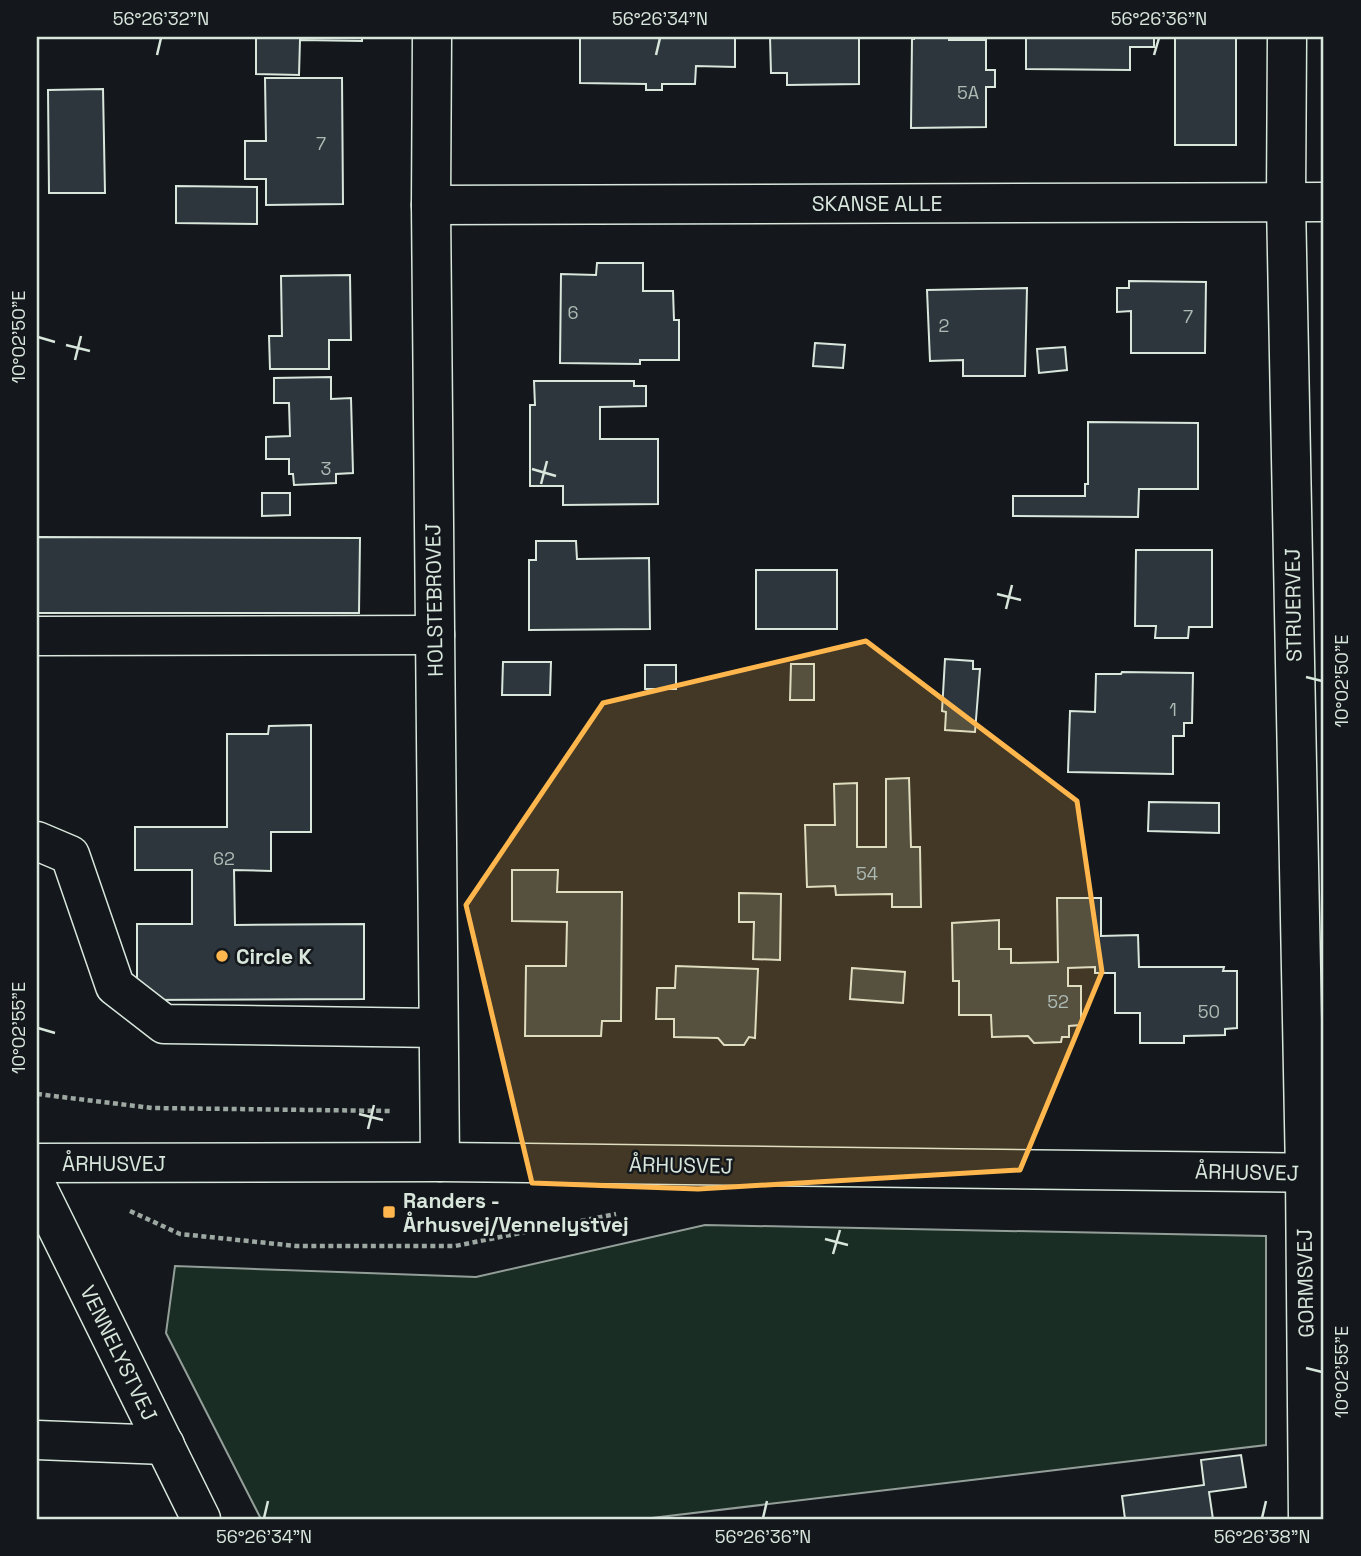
<svg xmlns="http://www.w3.org/2000/svg" width="1361" height="1556" font-family="'Space Grotesk',sans-serif">
  <rect width="100%" height="100%" fill="#14181c"/>
  <polygon fill="#1a2d24" stroke="#939e99" stroke-width="2" points="705,1225 1266,1236 1266,1445 643,1519 261,1519 166,1333 175,1266 476,1277"/>
  <g fill="#2c363c" stroke="#d8e6dc" stroke-width="2">
    <polygon points="244,37 362,37 362,41 300,40 299,75 256,74 256,38"/>
    <polygon points="580,37 735,37 735,67 696,66 695,84 662,84 662,90 646,90 646,84 580,83"/>
    <polygon points="770,37 859,37 859,84 787,85 787,73 771,73"/>
    <polygon points="914,37 949,37 949,40 986,40 986,70 995,70 995,87 986,87 986,127 911,128 912,39 914,39"/>
    <polygon points="1026,37 1154,37 1154,47 1130,47 1130,70 1026,69"/>
    <rect x="1175" y="37" width="61" height="108"/>
    <polygon points="265,78 342,78 343,204 266,205 266,179 245,179 245,141 266,141"/>
    <polygon points="103,89 105,193 49,193 48,90"/>
    <polygon points="176,186 257,187 257,224 176,223"/>
    <polygon points="597,263 643,263 643,291 673,291 674,320 679,320 679,360 640,360 640,364 560,363 561,274 596,275"/>
    <polygon points="350,275 351,340 329,340 329,369 270,369 269,336 282,336 281,276"/>
    <polygon points="1129,281 1206,282 1205,353 1131,353 1131,311 1117,312 1117,288 1129,288"/>
    <polygon points="1027,288 1025,376 963,376 963,360 930,361 927,290"/>
    <polygon points="815,343 845,345 843,368 813,366"/>
    <polygon points="1065,347 1067,370 1039,373 1037,349"/>
    <polygon points="331,377 331,399 351,398 353,473 336,474 336,483 294,485 293,474 289,474 289,459 266,459 266,437 290,436 289,403 274,403 274,378"/>
    <polygon points="534,381 634,381 634,386 646,386 646,406 600,407 600,439 658,439 658,504 563,505 563,486 530,486 530,405 535,405"/>
    <polygon points="1088,422 1198,423 1198,489 1139,489 1138,517 1013,516 1013,496 1085,496 1085,484 1088,484"/>
    <polygon points="262,493 290,493 290,515 262,516"/>
    <polygon points="37,537 360,538 359,613 37,613"/>
    <polygon points="536,541 576,541 577,559 649,558 650,629 529,630 529,560 536,560"/>
    <polygon points="1136,550 1212,550 1212,627 1189,627 1188,638 1155,638 1156,626 1135,626"/>
    <rect x="756" y="570" width="81" height="59"/>
    <polygon points="945,659 973,661 973,669 980,669 975,732 945,730 946,712 942,711"/>
    <polygon points="503,662 551,662 550,695 502,695"/>
    <polygon points="791,664 814,664 814,700 790,700"/>
    <rect x="645" y="665" width="31" height="24"/>
    <polygon points="1122,672 1193,673 1192,723 1184,723 1184,736 1173,736 1173,774 1068,772 1070,711 1095,712 1096,674 1121,674"/>
    <polygon points="311,725 311,832 271,832 271,871 234,870 235,925 364,924 364,999 137,1000 137,924 192,924 192,870 135,870 135,827 227,827 227,734 268,734 269,726"/>
    <polygon points="909,778 911,847 920,847 921,907 892,907 892,894 836,895 835,886 807,887 805,825 835,825 834,784 857,783 857,847 886,847 886,779"/>
    <polygon points="1149,802 1219,803 1219,833 1148,831"/>
    <polygon points="512,870 558,870 557,892 622,892 621,1021 602,1021 601,1036 525,1036 526,966 566,966 567,922 512,921"/>
    <polygon points="739,893 781,894 780,960 753,959 754,922 739,922"/>
    <polygon points="1057,898 1101,898 1101,936 1138,935 1139,967 1224,967 1223,971 1237,971 1237,1028 1225,1029 1225,1035 1184,1036 1184,1043 1140,1043 1140,1013 1115,1013 1115,973 1095,973 1095,967 1068,968 1068,986 1081,986 1081,1025 1069,1026 1069,1037 1062,1037 1061,1042 1034,1043 1028,1036 992,1037 991,1015 959,1015 959,981 953,981 952,923 999,920 999,949 1011,949 1011,963 1058,962"/>
    <polygon points="676,966 758,969 755,1038 749,1037 744,1045 724,1045 718,1038 674,1037 674,1019 656,1019 657,988 675,988"/>
    <polygon points="852,968 905,972 903,1003 850,999"/>
    <polygon points="1241,1455 1246,1487 1209,1492 1213,1519 1125,1519 1122,1496 1204,1485 1201,1460"/>
  </g>
  <g fill="none" stroke-linecap="round" stroke-linejoin="round">
    <g stroke="#d8e6dc" stroke-width="41">
      <g id="minor">
        <polyline points="432,37 431,205 440,1162"/>
        <polyline points="1287,37 1286,202 1305,1173 1308,1519"/>
        <polyline points="431,205 1324,202"/>
        <polyline points="37,636 435,635"/>
        <polyline points="37,841 70,855 115,986 164,1024 438,1028"/>
        <polyline points="37,1187 201,1519"/>
        <polyline points="37,1440 165,1445"/>
      </g>
    </g>
    <g stroke="#d8e6dc" stroke-width="41">
      <polyline id="major" points="37,1163 440,1162 1324,1173"/>
    </g>
    <g stroke="#9da8a2" stroke-width="4.5" stroke-dasharray="5 3.5" stroke-linecap="butt">
      <polyline points="37,1094 152,1108 393,1111"/>
      <polyline points="130,1211 180,1234 296,1246 455,1246 616,1214"/>
    </g>
    <use href="#minor" stroke="#14181c" stroke-width="38"/>
    <use href="#major" stroke="#14181c" stroke-width="38"/>
  </g>
  <path fill="#ffb74d" fill-opacity="0.2" stroke="#ffb74d" stroke-width="5" stroke-linejoin="round" d="M866,641l211,160 25,171 -82,198 -322,19 -166,-6 -66,-278 137,-202z"/>
  <path fill="none" stroke="#d8e6dc" stroke-width="2.5" d="M157,55l4,-17M656,55l4,-17M1154,55l5,-17M38,337l17,5M66,345l24,6M75,360l6,-24M532,469l24,7M541,484l6,-23M997,594l24,6M1006,609l6,-24M1306,677l16,4M38,1028l17,5M359,1114l24,6M368,1129l6,-24M825,1239l23,6M833,1254l7,-24M1306,1368l16,4M264,1518l4,-17M763,1518l4,-17M1262,1518l4,-17"/>
  <g fill="#ffb74d" stroke="#14181c" stroke-width="2.5">
    <circle cx="222" cy="956" r="7"/>
    <rect x="382" y="1205" width="14" height="14" rx="3.5"/>
  </g>
  <g text-anchor="middle" dominant-baseline="central" stroke-width="5" stroke-linejoin="round" paint-order="stroke">
    <g font-size="18" fill="#adbab4">
      <text x="968" y="92">5A</text>
      <text x="321" y="143">7</text>
      <text x="573" y="312">6</text>
      <text x="1188" y="316">7</text>
      <text x="944" y="325">2</text>
      <text x="326" y="468">3</text>
      <text x="1173" y="709">1</text>
      <text x="224" y="858">62</text>
      <text x="867" y="873">54</text>
      <text x="1058" y="1001">52</text>
      <text x="1209" y="1011">50</text>
    </g>
    <g font-size="21" fill="#d8e6dc" stroke="#14181c">
      <text x="877" y="203">SKANSE ALLE</text>
      <text transform="translate(434 600) rotate(-91)">HOLSTEBROVEJ</text>
      <text transform="translate(1293 605) rotate(-91)">STRUERVEJ</text>
      <text x="114" y="1163">ÅRHUSVEJ</text>
      <text transform="translate(681 1165) rotate(1)">ÅRHUSVEJ</text>
      <text transform="translate(1247 1172) rotate(1)">ÅRHUSVEJ</text>
      <text transform="translate(1305 1283) rotate(-91)">GORMSVEJ</text>
      <text transform="translate(119 1353) rotate(64)">VENNELYSTVEJ</text>
    </g>
    <g font-size="21" font-weight="bold" fill="#d8e6dc" stroke="#14181c" text-anchor="start">
      <text x="236" y="956">Circle K</text>
      <text x="403" y="1200">Randers -<tspan x="403" dy="24">Århusvej/Vennelystvej</tspan></text>
    </g>
  </g>
  <rect width="1361" height="1556" fill="none" stroke="#14181c" stroke-width="77"/>
  <rect x="38" y="38" width="1284" height="1480" fill="none" stroke="#d8e6dc" stroke-width="2.5"/>
  <g font-size="18" text-anchor="middle" fill="#d8e6dc">
    <text x="161" y="25">56°26'32"N</text>
    <text x="660" y="25">56°26'34"N</text>
    <text x="1159" y="25">56°26'36"N</text>
    <text transform="translate(19 337) rotate(-90)" y="6">10°02'50"E</text>
    <text transform="translate(1342 681) rotate(-90)" y="6">10°02'50"E</text>
    <text transform="translate(19 1028) rotate(-90)" y="6">10°02'55"E</text>
    <text transform="translate(1342 1372) rotate(-90)" y="6">10°02'55"E</text>
    <text x="264" y="1543">56°26'34"N</text>
    <text x="763" y="1543">56°26'36"N</text>
    <text x="1262" y="1543">56°26'38"N</text>
  </g>
</svg>
